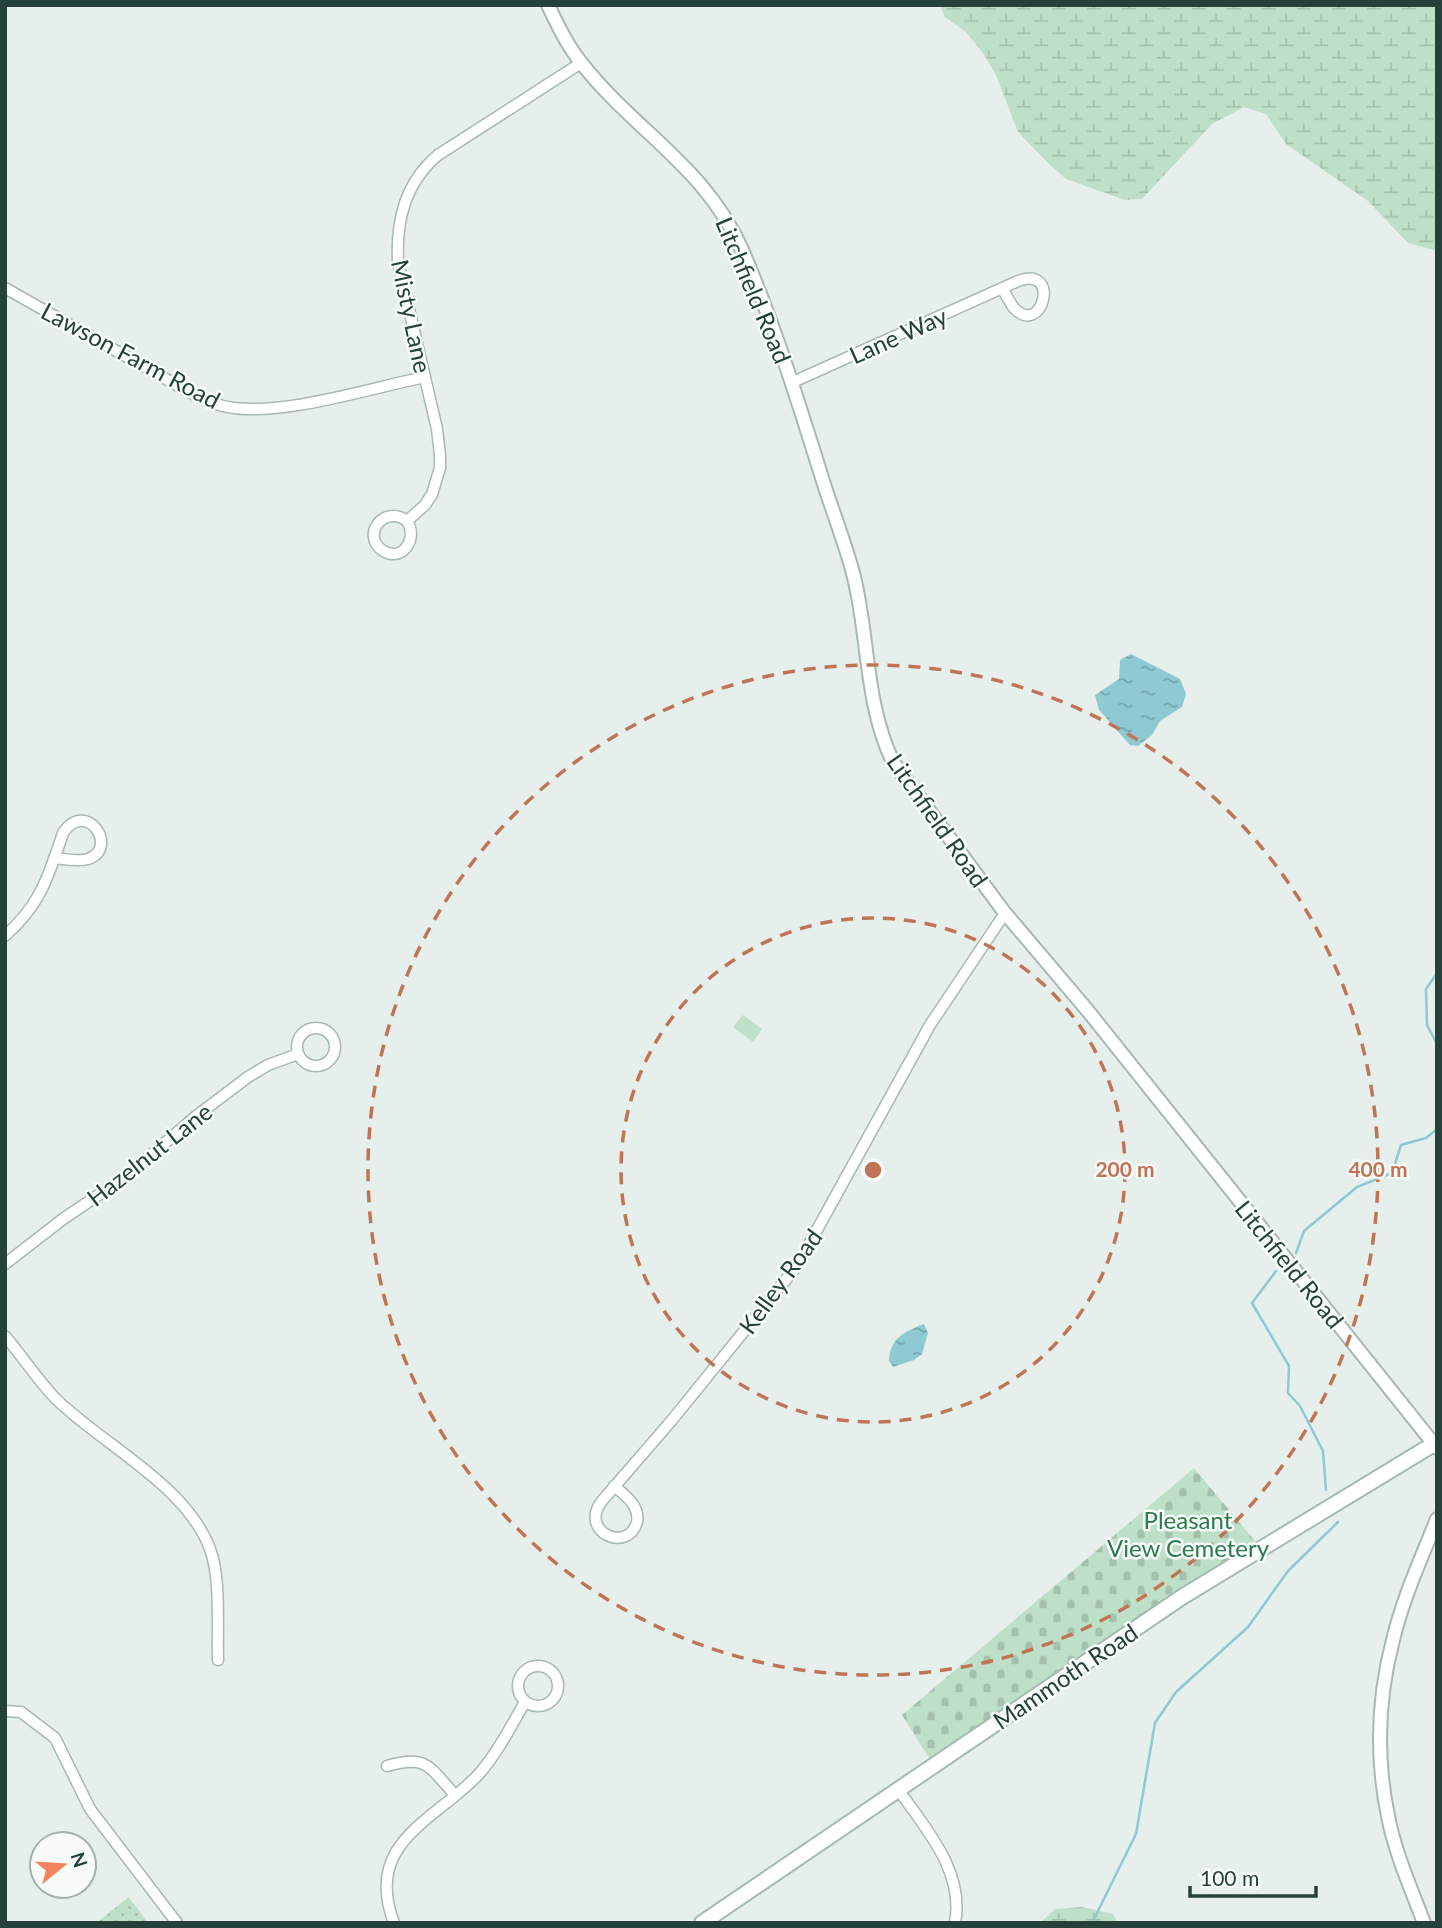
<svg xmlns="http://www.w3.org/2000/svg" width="1442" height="1928" font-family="Lato,sans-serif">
  <defs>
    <pattern id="wetland-marsh" width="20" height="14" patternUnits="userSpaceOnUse" patternTransform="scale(1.75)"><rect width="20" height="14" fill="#bfe0c8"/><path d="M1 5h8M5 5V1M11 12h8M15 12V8" fill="none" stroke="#a4c1ad"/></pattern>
    <pattern id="cemetery-stones" width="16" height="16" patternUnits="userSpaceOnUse" patternTransform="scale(1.75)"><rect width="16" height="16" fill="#bfe0c8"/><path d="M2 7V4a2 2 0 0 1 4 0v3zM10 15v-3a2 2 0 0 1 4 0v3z" fill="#a4c1ad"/></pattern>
    <pattern id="park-dots" width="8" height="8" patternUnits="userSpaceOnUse" patternTransform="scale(1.75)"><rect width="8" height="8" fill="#bfe0c8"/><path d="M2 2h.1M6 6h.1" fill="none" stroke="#a4c1ad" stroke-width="1.8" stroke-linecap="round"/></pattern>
    <pattern id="water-ripples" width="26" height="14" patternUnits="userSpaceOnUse" patternTransform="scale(1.75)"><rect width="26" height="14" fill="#8ec9d4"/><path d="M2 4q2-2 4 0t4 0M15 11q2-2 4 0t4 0" fill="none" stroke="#74a5ad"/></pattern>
  </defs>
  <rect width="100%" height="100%" fill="#e6efeb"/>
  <polygon fill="#bfe0c8" points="743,1015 762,1029 753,1042 733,1027"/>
  <g fill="url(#wetland-marsh)">
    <polygon points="940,5 1437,5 1437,251 1408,243 1368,201 1286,144 1266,114 1244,107 1212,124 1142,199 1125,200 1066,179 1049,164 1018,132 996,75 983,53 966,32 945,17"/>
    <polygon points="1083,1907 1113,1914 1118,1923 1040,1923 1055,1909"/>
  </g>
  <polygon fill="url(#cemetery-stones)" points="1194,1468 1255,1541 931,1761 902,1715"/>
  <polygon fill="url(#park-dots)" points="129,1897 148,1923 96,1923"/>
  <g fill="url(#water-ripples)">
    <polygon points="1131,654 1180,679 1186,694 1182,707 1160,721 1152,735 1138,746 1130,745 1099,710 1095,695 1119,679 1120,660"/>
    <path d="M924,1324l4,9 -6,21 -8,6 -21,7 -4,-6c0,-22 16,-30 35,-37z"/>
  </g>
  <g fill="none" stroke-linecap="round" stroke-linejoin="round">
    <g stroke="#8ec9d4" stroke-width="2.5">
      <polyline points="1437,973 1426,989 1427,1025 1437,1044"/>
      <polyline points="1296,1253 1304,1231 1357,1187 1392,1173 1401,1145 1426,1138 1437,1129"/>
      <polyline points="1276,1271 1252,1303 1289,1366 1288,1393 1300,1406 1323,1451 1326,1490"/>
      <polyline points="1092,1923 1136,1834 1155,1723 1176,1692 1248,1627 1288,1571 1338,1522"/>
    </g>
    <g stroke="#a8b8b2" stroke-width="13">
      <g id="minor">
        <path d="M5,288l184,104c15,8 28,14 45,16 52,7 137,-20 191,-31"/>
        <path d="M793,382l225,-101c44,-16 24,57 -4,27 -5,-6 -8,-14 -12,-20"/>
        <path d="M407,521c12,18 -6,43 -25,29 -21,-15 2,-46 25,-29l18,-16 7,-11 8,-26v-13l-3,-26 -39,-167c-2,-42 7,-79 40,-107l143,-92"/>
        <path d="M5,936c36,-32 43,-59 58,-103 23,-35 57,15 25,26 -10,3 -24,0 -34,-1"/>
        <circle cx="316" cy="1047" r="19"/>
        <polyline points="5,1264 63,1219 128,1175 195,1117 248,1077 268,1065 298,1054"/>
        <path d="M5,1336c17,20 32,43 50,62 46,46 132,87 155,151 11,28 7,79 8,111"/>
        <path d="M614,1486c7,6 16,12 20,20 3,5 4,11 3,16 -9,32 -59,10 -35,-21l70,-81 125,-154 133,-241 75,-112"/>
        <circle cx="538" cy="1686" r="20"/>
        <polyline points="5,1711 21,1712 55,1738 90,1809 177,1923"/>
        <path d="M387,1766c40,-12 42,1 68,29"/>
        <path d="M898,1789c27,39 67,82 57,134"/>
        <path d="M394,1923c-31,-81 41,-102 85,-149 19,-22 32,-48 46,-72"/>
      </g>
    </g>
    <g stroke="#a8b8b2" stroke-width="16">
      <g id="tertiary">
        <path d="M548,5c10,21 20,42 35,60 53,67 124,103 160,187 32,75 56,152 80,229 10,32 23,64 31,96 15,61 11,127 39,185l112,151 83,98 349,437"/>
        <path d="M1424,1923c-13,-35 -29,-70 -36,-107 -12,-58 -10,-119 5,-176 10,-42 28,-81 44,-121"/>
      </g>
    </g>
    <g stroke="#a4bbb3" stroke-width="18">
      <polyline id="secondary" points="702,1923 1182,1597 1437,1442"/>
    </g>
    <use href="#minor" stroke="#fff" stroke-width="10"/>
    <use href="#tertiary" stroke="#fff" stroke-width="12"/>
    <use href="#secondary" stroke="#fff" stroke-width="14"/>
  </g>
  <g fill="none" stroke="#c07456" stroke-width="3.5" stroke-dasharray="12 9">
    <circle cx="873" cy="1170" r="252"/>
    <circle cx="873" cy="1170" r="505"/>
  </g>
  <g text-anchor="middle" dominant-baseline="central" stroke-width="5" stroke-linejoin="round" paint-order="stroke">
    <g font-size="24" fill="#24423a" stroke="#f7fbf9">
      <text transform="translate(754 290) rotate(67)">Litchfield Road</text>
      <text transform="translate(412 316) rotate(78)">Misty Lane</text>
      <text transform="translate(898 335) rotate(-24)">Lane Way</text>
      <text transform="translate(131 355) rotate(28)">Lawson Farm Road</text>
      <text transform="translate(938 820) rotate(55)">Litchfield Road</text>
      <text transform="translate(149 1154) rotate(-38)">Hazelnut Lane</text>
      <text transform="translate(1290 1264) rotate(51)">Litchfield Road</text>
      <text transform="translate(780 1281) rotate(-54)">Kelley Road</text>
      <text transform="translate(1065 1676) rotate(-34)">Mammoth Road</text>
    </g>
    <g font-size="24" fill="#2d7a4b" stroke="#f7fbf9">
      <text x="1188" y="1519">Pleasant<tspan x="1188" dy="28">View Cemetery</tspan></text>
    </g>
  </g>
  <circle cx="873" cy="1170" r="10" fill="#c07456" stroke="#f7fbf9" stroke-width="3.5"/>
  <g font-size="21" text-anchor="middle" font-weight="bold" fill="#c07456" stroke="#f7fbf9" stroke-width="5" stroke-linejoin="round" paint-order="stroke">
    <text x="1125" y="1177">200 m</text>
    <text x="1378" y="1177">400 m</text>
  </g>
  <rect width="1442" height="1928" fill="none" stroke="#24423a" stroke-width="14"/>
  <g transform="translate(63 1865) rotate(72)"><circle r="33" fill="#f7fbf9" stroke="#a3b1ad" stroke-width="2"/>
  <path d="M0-5L12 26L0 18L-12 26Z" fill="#f4845f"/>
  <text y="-10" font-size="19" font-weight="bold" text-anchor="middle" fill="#24423a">N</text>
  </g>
  <path d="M1190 1886v10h126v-10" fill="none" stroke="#24423a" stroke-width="3.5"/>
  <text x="1200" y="1886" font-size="21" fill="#24423a" stroke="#f7fbf9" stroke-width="5" paint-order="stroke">100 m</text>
</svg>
